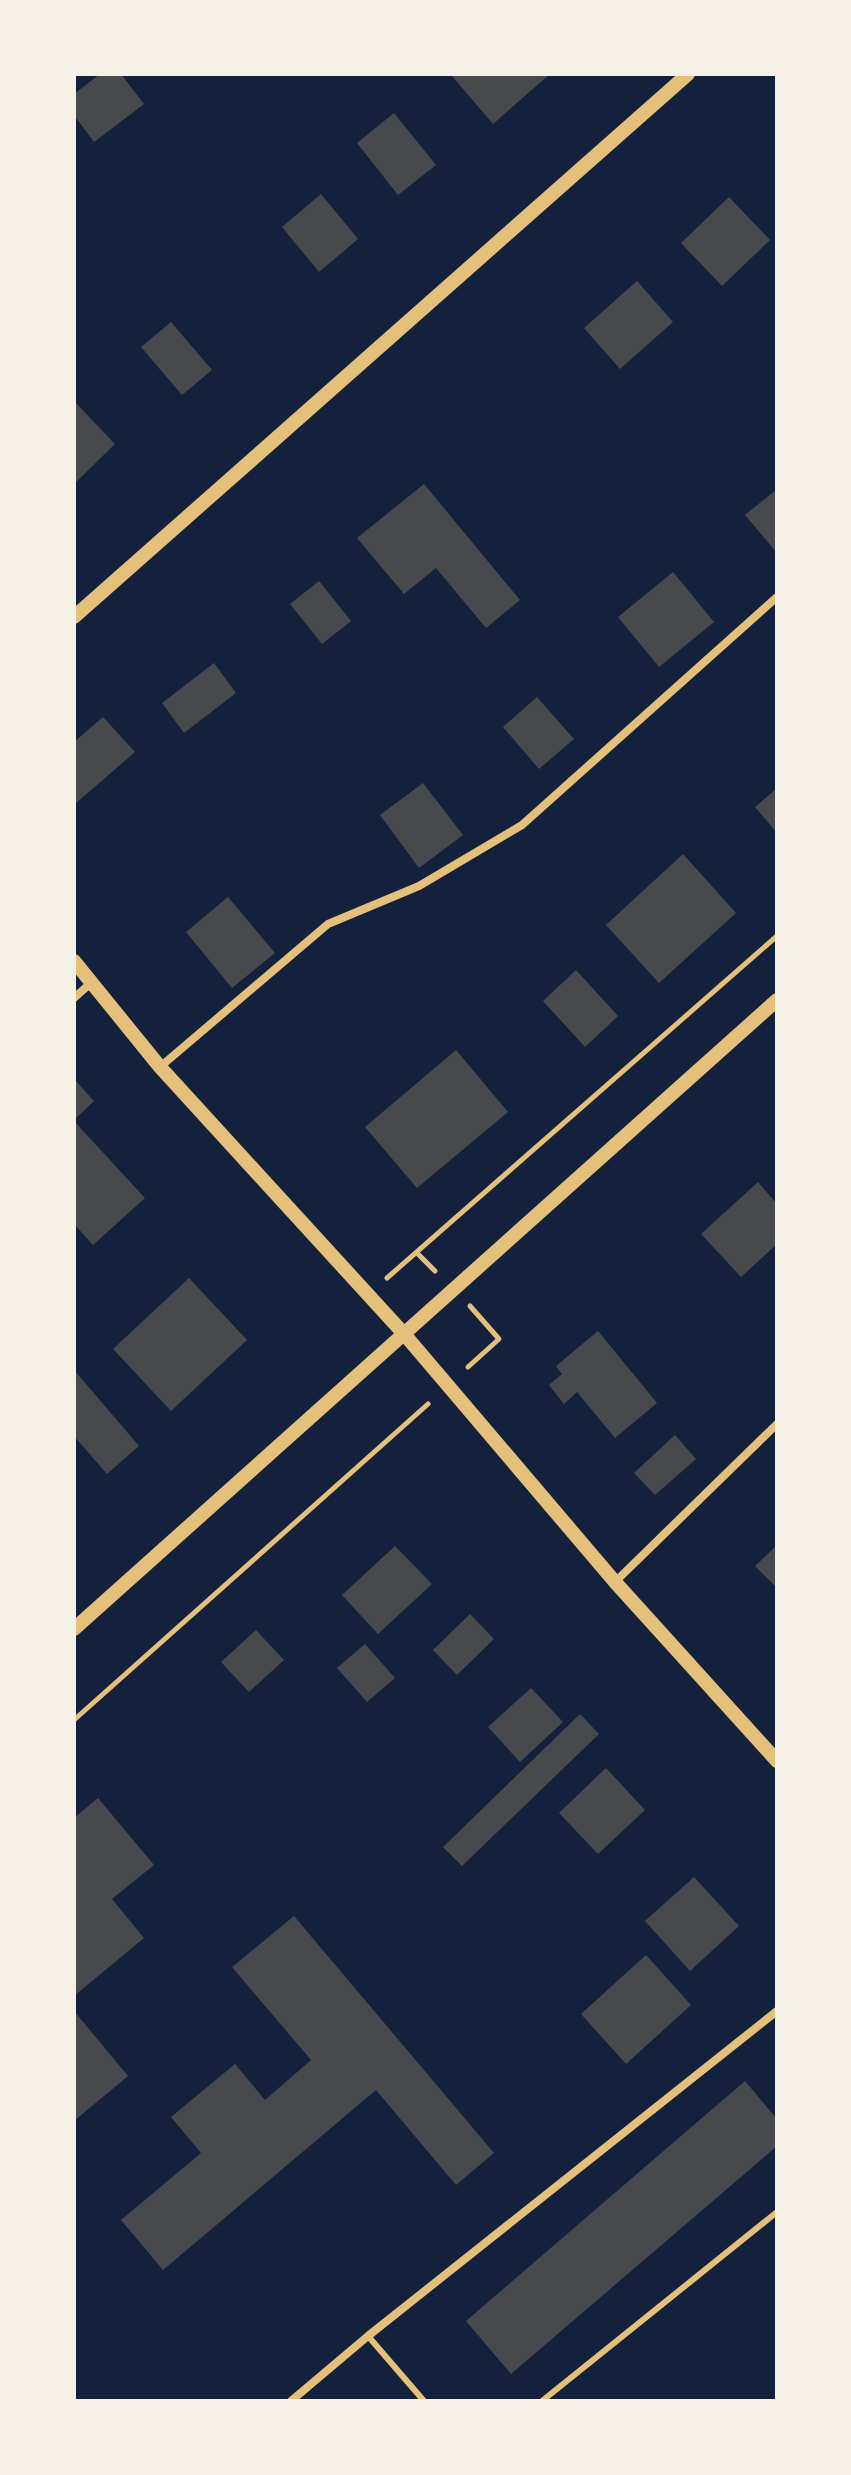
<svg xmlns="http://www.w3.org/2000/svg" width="851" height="2475" font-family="Helvetica,sans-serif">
  <rect width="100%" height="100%" fill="#14213d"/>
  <g fill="#48494c">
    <polygon points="100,74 121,74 144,104 94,142 74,115 74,94"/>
    <polygon points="455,74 550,74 493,124 452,76"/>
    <polygon points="394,113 436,165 398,195 357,143"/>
    <polygon points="321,194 358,239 319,272 282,227"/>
    <polygon points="729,197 770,240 722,286 681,243"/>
    <polygon points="637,281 673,322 620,369 584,328"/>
    <polygon points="171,322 212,370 182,395 141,347"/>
    <polygon points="74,401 115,444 74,484"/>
    <polygon points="424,484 520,600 486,628 436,568 404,594 357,538"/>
    <polygon points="777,489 777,553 745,515"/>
    <polygon points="673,572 714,622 659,667 618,617"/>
    <polygon points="319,581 351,621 322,644 290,604"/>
    <polygon points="214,663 236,693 184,733 162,703"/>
    <polygon points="537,697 574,739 539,769 503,727"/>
    <polygon points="103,717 135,752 75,804 74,742"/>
    <polygon points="423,783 463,835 419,868 380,815"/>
    <polygon points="777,788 777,833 755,807"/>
    <polygon points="683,854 736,913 659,983 606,925"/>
    <polygon points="228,897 275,953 232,988 186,932"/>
    <polygon points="576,970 618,1016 585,1047 543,1001"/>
    <polygon points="456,1050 508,1112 417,1188 365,1127"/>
    <polygon points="74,1079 94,1101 74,1120"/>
    <polygon points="74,1121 145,1198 93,1245 74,1224"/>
    <polygon points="758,1182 777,1204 777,1244 741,1277 701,1234"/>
    <polygon points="189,1278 247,1340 171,1411 113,1349"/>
    <polygon points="598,1331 657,1403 615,1438 577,1392 564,1404 549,1385 562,1374 556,1366"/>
    <polygon points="74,1370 139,1446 107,1474 74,1436"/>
    <polygon points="675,1435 696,1459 655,1495 634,1473"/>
    <polygon points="777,1545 777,1588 755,1566"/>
    <polygon points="395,1546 432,1584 378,1634 342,1595"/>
    <polygon points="470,1614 494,1639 457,1675 433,1650"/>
    <polygon points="256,1630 284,1660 249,1692 221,1662"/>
    <polygon points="365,1644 395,1678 367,1702 337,1668"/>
    <polygon points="531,1688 563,1722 520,1762 488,1727"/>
    <polygon points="580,1714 599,1734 462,1866 443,1847"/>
    <polygon points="606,1768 645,1810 598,1854 559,1813"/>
    <polygon points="98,1798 154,1865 112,1899 144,1938 74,1996 74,1818"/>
    <polygon points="694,1877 739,1926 690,1971 645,1921"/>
    <polygon points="294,1916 494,2153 456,2185 376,2090 163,2270 121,2220 201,2153 171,2117 235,2064 265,2100 311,2060 232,1967"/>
    <polygon points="646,1955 691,2005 626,2064 581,2014"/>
    <polygon points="74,2011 128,2076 74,2121"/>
    <polygon points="745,2081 777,2119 777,2146 511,2374 466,2321"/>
  </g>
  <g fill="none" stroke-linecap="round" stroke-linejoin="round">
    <g stroke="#e5c07b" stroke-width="5">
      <polyline points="417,1253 435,1271"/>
      <polyline points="387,1278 777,936"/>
      <polyline points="468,1367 499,1339 470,1306"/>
      <polyline points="74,1720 428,1404"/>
    </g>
    <g stroke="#e5c07b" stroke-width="6">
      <polyline points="368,2336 424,2401"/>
      <polyline points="542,2401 777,2212"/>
    </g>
    <g stroke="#e5c07b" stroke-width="8">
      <polyline points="74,998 92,982"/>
      <polyline points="160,1067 328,924 419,886 522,825 777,597"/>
      <polyline points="615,1582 777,1424"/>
      <polyline points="291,2401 368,2336 777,2011"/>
    </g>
    <g stroke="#e5c07b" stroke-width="14">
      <polyline points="74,617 688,74"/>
      <polyline points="74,961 160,1067 405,1335 615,1582 777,1761"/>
      <polyline points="74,1629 777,1000"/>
    </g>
  </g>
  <rect width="851" height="2475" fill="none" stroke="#f6f1e7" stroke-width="152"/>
</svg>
